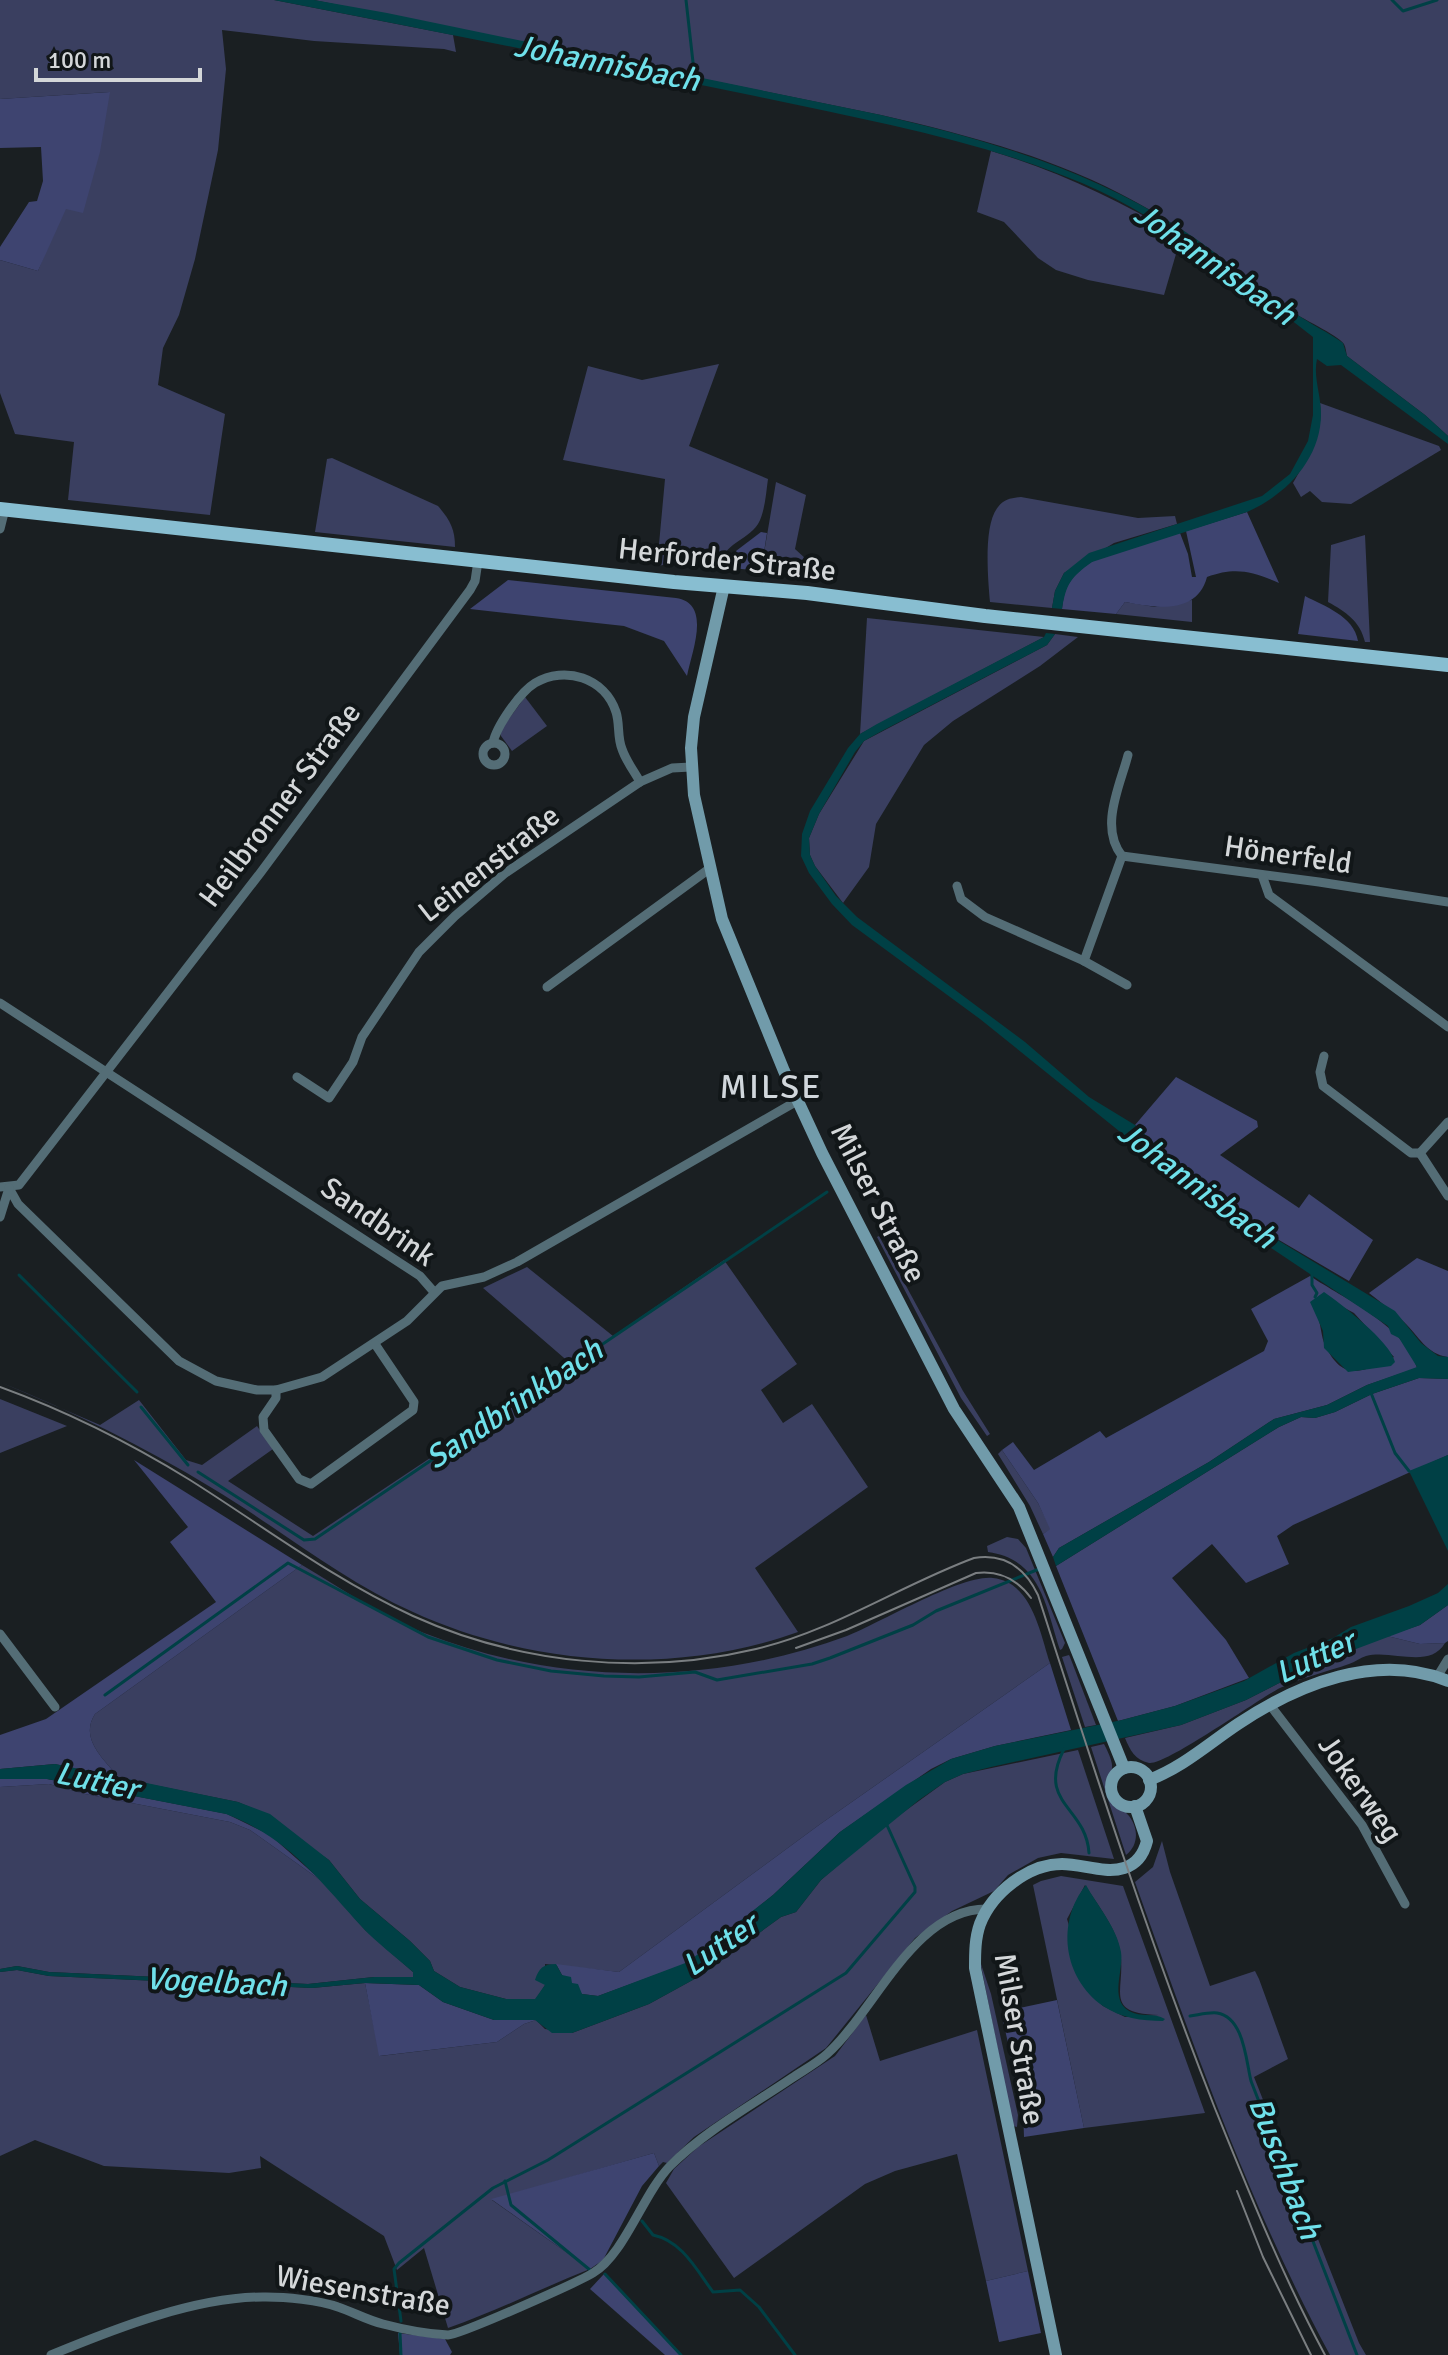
<svg xmlns="http://www.w3.org/2000/svg" width="1448" height="2355" font-family="Signika,sans-serif">
  <rect width="100%" height="100%" fill="#1a1f22"/>
  <g fill="#3a3f60" fill-rule="evenodd">
    <polygon points="0,0 274,0 453,35 456,52 444,49 314,41 222,30 226,69 218,150 195,259 179,315 163,348 158,385 225,414 210,515 68,500 74,442 15,434 0,393 0,260 38,271 109,92 0,99"/>
    <path d="M314,0h1134v436l-23,-21 -78,-59c-1,-4 -1,-8 -3,-12 -6,-9 -44,-26 -56,-35 -50,-39 -98,-78 -154,-108 -78,-43 -166,-66 -253,-86z"/>
    <path d="M991,151c66,20 126,48 186,84l-1,19 -12,41 -76,-15 -32,-10 -18,-12 -34,-36 -27,-10z"/>
    <path d="M719,364l-30,82 79,33c-2,14 -3,33 -10,45 -12,18 -35,18 -37,43l-46,-4 -18,3 8,-87 -102,-19 25,-94 54,14z"/>
    <path d="M1320,403l119,43 2,4 -90,54 -29,-2 -12,-11 -9,6 -8,-14c15,-26 31,-49 27,-80z"/>
    <path d="M332,458l106,48c12,14 17,23 17,41l-140,-15 12,-73z"/>
    <polygon points="776,482 806,495 795,549 818,570 813,576 761,571"/>
    <path d="M1021,497l117,21 37,-2 2,8 -63,19 -50,30 -9,18 -3,17 -62,-6c-2,-23 -7,-77 8,-95 6,-8 14,-9 23,-10z"/>
    <path d="M1365,535l5,107h-5c-5,-21 -19,-30 -37,-40l3,-57z"/>
    <polygon points="1192,600 1192,622 1116,614 1125,602 1155,607"/>
    <polygon points="867,618 1044,637 860,734"/>
    <polygon points="1055,634 1078,637 1040,666 953,721 924,745 876,824 869,867 843,903 815,866 810,855 809,838 819,814 864,741 1047,645"/>
    <polygon points="525,697 547,726 512,751 501,736 500,731"/>
    <polygon points="879,1236 963,1391 990,1434 987,1436 961,1398 877,1237"/>
    <path d="M724,1260l73,104 -36,26 22,33 29,-19 56,83 -113,81 43,64c-123,44 -267,34 -385,-20 -72,-32 -134,-84 -201,-124 -69,-42 -138,-76 -212,-106l100,43 39,-25 47,60 16,5 55,-39 16,23 -45,32 85,55 258,-172 -88,-76 44,-21 86,69z"/>
    <polygon points="0,1399 67,1426 0,1453"/>
    <polygon points="1002,1450 1038,1503 1051,1529 1043,1534 1030,1506 998,1454"/>
    <path d="M1007,1537l11,2 8,9 39,95 -3,6 -2,1c-14,-43 -19,-91 -72,-98l-1,-6z"/>
    <path d="M302,1565c40,24 79,51 122,68 134,53 288,53 423,3 33,-13 115,-62 146,-58 39,4 47,55 57,85l-231,162 -200,147 -74,-8v21l-9,14h-30l-46,-12 -26,-16 -4,-10 -20,-20 -50,-42 -31,-39 -77,-52 -14,-6 -119,-24c-15,-19 -40,-39 -24,-64z"/>
    <path d="M1387,1636l33,8 25,-1c-16,27 -53,6 -79,13 -6,2 -11,6 -17,8 -23,8 -46,13 -69,24 -23,12 -115,78 -131,75 -14,-3 -19,-13 -24,-25l56,-13 65,-25 70,-36z"/>
    <polygon points="1069,1655 1070,1657 1096,1725 1085,1727 1062,1657"/>
    <path d="M1104,1744c3,6 9,17 8,24 0,9 -8,14 -5,25 2,10 10,12 17,18 14,11 17,33 2,44l-35,-108z"/>
    <path d="M1078,1750l36,109 -53,-6 -23,5 -30,17 -14,16 -42,20 -37,27 -89,110 -132,89 -27,26 -4,-1 -4,4 -5,-13 -162,47 98,69c-48,19 -93,42 -142,59l-24,-80 -27,22 -13,-34 -124,-80 1,12 -32,5 -125,-7 -69,-26 -35,16v-184l17,-2 32,6 263,12 53,-5 15,73 117,-14 27,-18 12,-4 9,9 27,4 77,-29 51,-28 81,-59 15,-5 25,-32 58,-50 66,-48 18,-8z"/>
    <polygon points="49,1784 85,1794 230,1822 250,1830 323,1882 365,1930 413,1972 413,1978 374,1977 308,1984 49,1972 17,1966 0,1969 0,1787"/>
    <path d="M1162,1841l8,31 40,114 45,-15 4,8 29,80 -34,18 105,266 7,12h-36c-81,-150 -138,-313 -195,-473l18,-15z"/>
    <path d="M1061,1876l62,10 82,227 -121,15 -51,-243 8,-4zM1085,1885c12,19 32,44 35,66 7,38 -19,63 39,64l-34,2 -22,-11 -13,-12 -23,-75z"/>
    <polygon points="980,1961 991,1994 1018,2115 1017,2127 1013,2126"/>
    <polygon points="866,2015 880,2061 977,2030 1028,2271 986,2281 957,2154 895,2171 865,2184 734,2278 666,2183 674,2169 698,2147 835,2056"/>
  </g>
  <g fill="#3e4470" fill-rule="evenodd">
    <polygon points="110,92 100,152 83,213 66,209 38,271 0,260 0,247 29,202 37,201 43,181 41,147 0,148 0,99"/>
    <path d="M1247,512l32,71c-28,-12 -44,-16 -72,-6 -10,38 -52,31 -82,25l-9,12 -54,-5c1,-8 2,-17 6,-24 20,-35 77,-42 112,-52l8,21 4,23h4l-10,-46z"/>
    <polygon points="761,532 767,533 761,571 732,568 736,551"/>
    <path d="M508,580l168,18c36,5 16,53 11,78l-23,-35 -40,-15 -154,-17z"/>
    <path d="M1305,596c19,10 49,20 53,45l-60,-7z"/>
    <polygon points="1176,1077 1257,1121 1258,1127 1220,1155 1299,1208 1309,1194 1373,1240 1349,1281 1236,1215 1210,1190 1188,1176 1135,1125"/>
    <path d="M1417,1258l31,13v86c-22,-3 -29,-21 -44,-35 -11,-10 -23,-20 -35,-29z"/>
    <path d="M1310,1276c33,22 97,51 107,92l-50,17 -40,20 -53,14 -65,43 -150,86 -6,9 -10,-23 7,-5 -12,-26 -36,-53 11,-8 21,28 66,-39 6,7 158,-87 4,-10 -17,-32zM1334,1300l5,5 15,8 40,44c-31,15 -51,26 -69,-12 -4,-8 -4,-21 -8,-31z"/>
    <polygon points="1419,1378 1448,1379 1448,1455 1293,1525 1277,1536 1289,1564 1246,1583 1212,1544 1172,1578 1226,1640 1249,1678 1175,1706 1118,1721 1056,1566 1279,1427 1301,1417 1315,1418 1335,1412 1372,1394"/>
    <path d="M134,1460l168,105 -207,149c-16,25 9,45 24,64l-64,-14 -55,5v-34l46,-16 170,-117 -46,-60 18,-15z"/>
    <polygon points="1448,1605 1448,1641 1445,1643 1420,1644 1387,1636 1420,1625"/>
    <polygon points="1050,1663 1071,1730 995,1746 951,1759 931,1769 840,1832 773,1895 688,1963 598,1996 582,1994 562,1975 556,1964 619,1972 819,1825"/>
    <polygon points="0,1779 47,1779 227,1814 270,1835 323,1882 250,1830 230,1822 85,1794 49,1784 0,1787"/>
    <polygon points="365,1983 419,1985 443,2002 494,2020 536,2020 524,2024 497,2042 379,2056"/>
    <polygon points="1057,2000 1084,2128 1024,2137 1023,2109 1001,2012"/>
    <polygon points="654,2153 659,2166 642,2186 603,2260 590,2269 491,2199"/>
    <polygon points="1028,2271 1041,2333 999,2342 986,2281"/>
    <polygon points="604,2274 680,2355 665,2355 590,2289"/>
    <polygon points="398,2333 445,2339 452,2352 450,2355 400,2355"/>
  </g>
  <g fill="#004045">
    <path d="M274,0h40l73,13 494,102c106,25 208,54 300,114 39,25 73,57 112,83 17,12 35,20 50,31l4,13 78,59 23,21v8l-107,-79 -14,1 -10,-7c-4,18 4,36 4,55 0,45 -35,81 -74,98l-155,50c-21,15 -26,22 -30,47l-10,-1 3,-17 9,-18 25,-20 173,-57 28,-22 18,-33 5,-26v-78c-73,-57 -145,-117 -231,-154 -105,-44 -217,-63 -327,-87 -161,-33 -321,-65 -481,-96z"/>
    <polygon points="1046,633 1055,634 1047,645 880,732 864,741 855,752 819,814 809,838 810,855 815,866 836,896 857,917 1025,1042 1089,1097 1135,1125 1188,1176 1210,1190 1236,1215 1395,1311 1421,1343 1438,1356 1448,1357 1448,1379 1419,1378 1372,1394 1335,1412 1315,1418 1301,1417 1279,1427 1056,1566 1053,1557 1059,1548 1209,1462 1274,1419 1327,1405 1367,1385 1417,1367 1399,1338 1391,1334 1388,1326 1232,1222 980,1019 852,925 832,904 809,873 801,856 802,834 810,811 848,748 860,734 877,724 1044,637"/>
    <path d="M1324,1292c17,12 66,49 71,70l-4,4 -43,6 -24,-24 -1,-17 -13,-29z"/>
    <polygon points="1448,1455 1448,1551 1409,1471"/>
    <path d="M1448,1584v21l-28,20 -104,39 -70,36 -65,25 -190,42 -28,7 -18,8 -26,18 -98,80 -25,32 -15,5 -81,59 -51,28 -77,29h-20l-17,-13h-41l-51,-18 -24,-17 -54,-2 -53,5 -263,-12 -32,-6 -17,2v-3l17,-3 32,6 259,12 66,-7h39v-5c-17,-15 -36,-29 -51,-45 -44,-48 -72,-88 -136,-113l-179,-35h-47v-10l55,-5 183,38 32,12 59,46 31,39 50,42 20,20 4,10 26,16 46,12h29l10,-14 -10,-5c4,-12 8,-16 21,-16l6,11 9,2 1,6 6,1 4,10 16,2 90,-34 85,-67 67,-63 66,-47 45,-26 44,-13 127,-26 53,-14 69,-25 50,-28 39,-15 18,-11 58,-21 29,-13z"/>
    <path d="M1086,1885c11,20 31,43 35,67 3,18 -12,47 8,59 12,7 25,1 36,8l-2,2c-21,0 -42,-3 -60,-15 -40,-28 -47,-84 -17,-121z"/>
  </g>
  <g fill="none" stroke-linecap="round" stroke-linejoin="round">
    <g stroke="#004045" stroke-width="3">
      <polyline points="686,0 695,80"/>
      <polyline points="1392,0 1403,11 1437,0"/>
      <polyline points="1312,1274 1312,1285 1317,1293 1315,1297"/>
      <polyline points="19,1275 137,1392"/>
      <polyline points="1371,1393 1395,1453 1409,1471"/>
      <polyline points="141,1407 188,1465"/>
      <polyline points="198,1472 304,1540 315,1539 827,1192"/>
      <polyline points="105,1695 288,1563 428,1637 497,1660 551,1671 604,1676 639,1677 695,1672 717,1680 812,1664 830,1658 913,1625 936,1611 1039,1569"/>
      <path d="M1064,1749c-28,55 22,57 25,104"/>
      <path d="M1190,2016c8,-1 19,-4 27,-3 27,4 29,48 34,68l106,274"/>
      <polyline points="505,2181 511,2205 590,2270"/>
      <path d="M642,2221l11,14c29,6 43,34 60,57l27,-2 19,17 36,48"/>
      <polyline points="605,2274 681,2355"/>
      <polyline points="401,2321 394,2269 399,2263 493,2188 548,2160 846,1973 915,1892 915,1887 886,1823"/>
      <polyline points="400,2333 401,2355"/>
    </g>
    <g stroke="#546d76" stroke-width="9">
      <polyline points="0,529 5,509"/>
      <path d="M493,743c3,-16 27,-51 42,-60 30,-18 70,-5 81,29 4,12 1,25 6,37 4,12 12,22 18,33"/>
      <circle cx="494" cy="754" r="11"/>
      <polyline points="1122,856 1319,882 1448,902"/>
      <polyline points="1262,875 1269,895 1448,1027"/>
      <polyline points="957,886 961,899 985,917 1084,961 1127,985"/>
      <path d="M1084,961l38,-105c-23,-29 -2,-70 6,-101"/>
      <polyline points="547,987 709,869"/>
      <polyline points="0,1003 420,1276 434,1292"/>
      <polyline points="1324,1056 1320,1072 1323,1086 1411,1153 1420,1153"/>
      <polyline points="297,1077 329,1098 353,1062 362,1037 419,952 455,916 504,874 640,782 672,768 691,767"/>
      <polyline points="1420,1153 1448,1196"/>
      <polyline points="1420,1153 1448,1122"/>
      <polyline points="0,1187 19,1185 261,872 470,590 475,581 478,561"/>
      <polyline points="9,1188 18,1204 179,1361 216,1381 257,1390 276,1390 322,1377 407,1321 442,1286 484,1277 517,1262 797,1101"/>
      <polyline points="0,1217 9,1188"/>
      <polyline points="276,1390 276,1398 263,1417 264,1430 299,1479 311,1484 413,1410 414,1402 375,1344"/>
      <polyline points="0,1634 55,1707"/>
      <polyline points="1437,1677 1448,1659"/>
      <polyline points="1270,1705 1362,1825 1405,1904"/>
      <path d="M51,2355c63,-26 146,-59 215,-58 19,0 53,3 72,10 15,5 29,13 45,17 19,5 45,10 65,11 12,0 130,-53 145,-62 31,-18 50,-79 77,-107 35,-35 82,-61 122,-88 12,-8 25,-15 35,-24 48,-43 88,-147 161,-145"/>
    </g>
    <g stroke="#719baa" stroke-width="12">
      <polyline points="724,586 694,717 691,748 694,795 722,919 784,1071 822,1153 954,1409 1019,1507 1124,1768"/>
      <circle cx="1131" cy="1787" r="20"/>
      <path d="M1149,1780c34,-13 59,-36 89,-56 60,-40 139,-72 210,-43"/>
      <path d="M1056,2355l-81,-387c0,-15 0,-30 5,-44 12,-31 48,-60 82,-60 20,0 43,10 62,4 13,-4 20,-15 23,-27l-12,-35"/>
    </g>
    <polyline stroke="#88bed1" stroke-width="14" points="0,509 674,582 807,593 985,616 1448,665"/>
    <g stroke="#7a7e81" stroke-width="2">
      <path d="M0,1387c66,24 130,56 190,93 73,46 144,100 223,136 106,48 230,60 343,33 77,-18 145,-64 218,-91 31,-5 51,10 64,37 55,172 110,343 176,511 34,84 68,169 111,249"/>
      <path d="M796,1648l50,-18 130,-57c24,-3 41,6 55,25"/>
      <polyline points="1237,2191 1263,2257 1311,2355"/>
    </g>
  </g>
  <g text-anchor="middle" dominant-baseline="central" stroke-width="8" stroke-linejoin="round" paint-order="stroke">
    <g font-size="30" fill="#d4d7d9" stroke="#111618">
      <text transform="translate(727 560) rotate(6)">Herforder Straße</text>
      <text transform="translate(280 805) rotate(-53)">Heilbronner Straße</text>
      <text transform="translate(1288 855) rotate(8)">Hönerfeld</text>
      <text transform="translate(489 864) rotate(-38)">Leinenstraße</text>
      <text transform="translate(878 1203) rotate(63)">Milser Straße</text>
      <text transform="translate(378 1222) rotate(35)">Sandbrink</text>
      <text transform="translate(1360 1789) rotate(55)">Jokerweg</text>
      <text transform="translate(1019 2039) rotate(80)">Milser Straße</text>
      <text transform="translate(363 2291) rotate(10)">Wiesenstraße</text>
    </g>
    <g font-size="32" font-style="italic" fill="#6fe0ea" stroke="#111618">
      <text transform="translate(607 63) rotate(11)">Johannisbach</text>
      <text transform="translate(1215 264) rotate(35)">Johannisbach</text>
      <text transform="translate(1197 1185) rotate(37)">Johannisbach</text>
      <text transform="translate(514 1404) rotate(-34)">Sandbrinkbach</text>
      <text transform="translate(1315 1657) rotate(-25)">Lutter</text>
      <text transform="translate(97 1781) rotate(12)">Lutter</text>
      <text transform="translate(720 1945) rotate(-35)">Lutter</text>
      <text transform="translate(216 1982) rotate(3)">Vogelbach</text>
      <text transform="translate(1285 2168) rotate(69)">Buschbach</text>
    </g>
    <g font-size="34" letter-spacing="2" fill="#d1d7dc" stroke="#111618">
      <text x="771" y="1087">MILSE</text>
    </g>
  </g>
  <path d="M36 68v12h164v-12" fill="none" stroke="#d4d7d9" stroke-width="4"/>
  <text x="48" y="68" font-size="24" fill="#d4d7d9" stroke="#111618" stroke-width="6" paint-order="stroke">100 m</text>
</svg>
